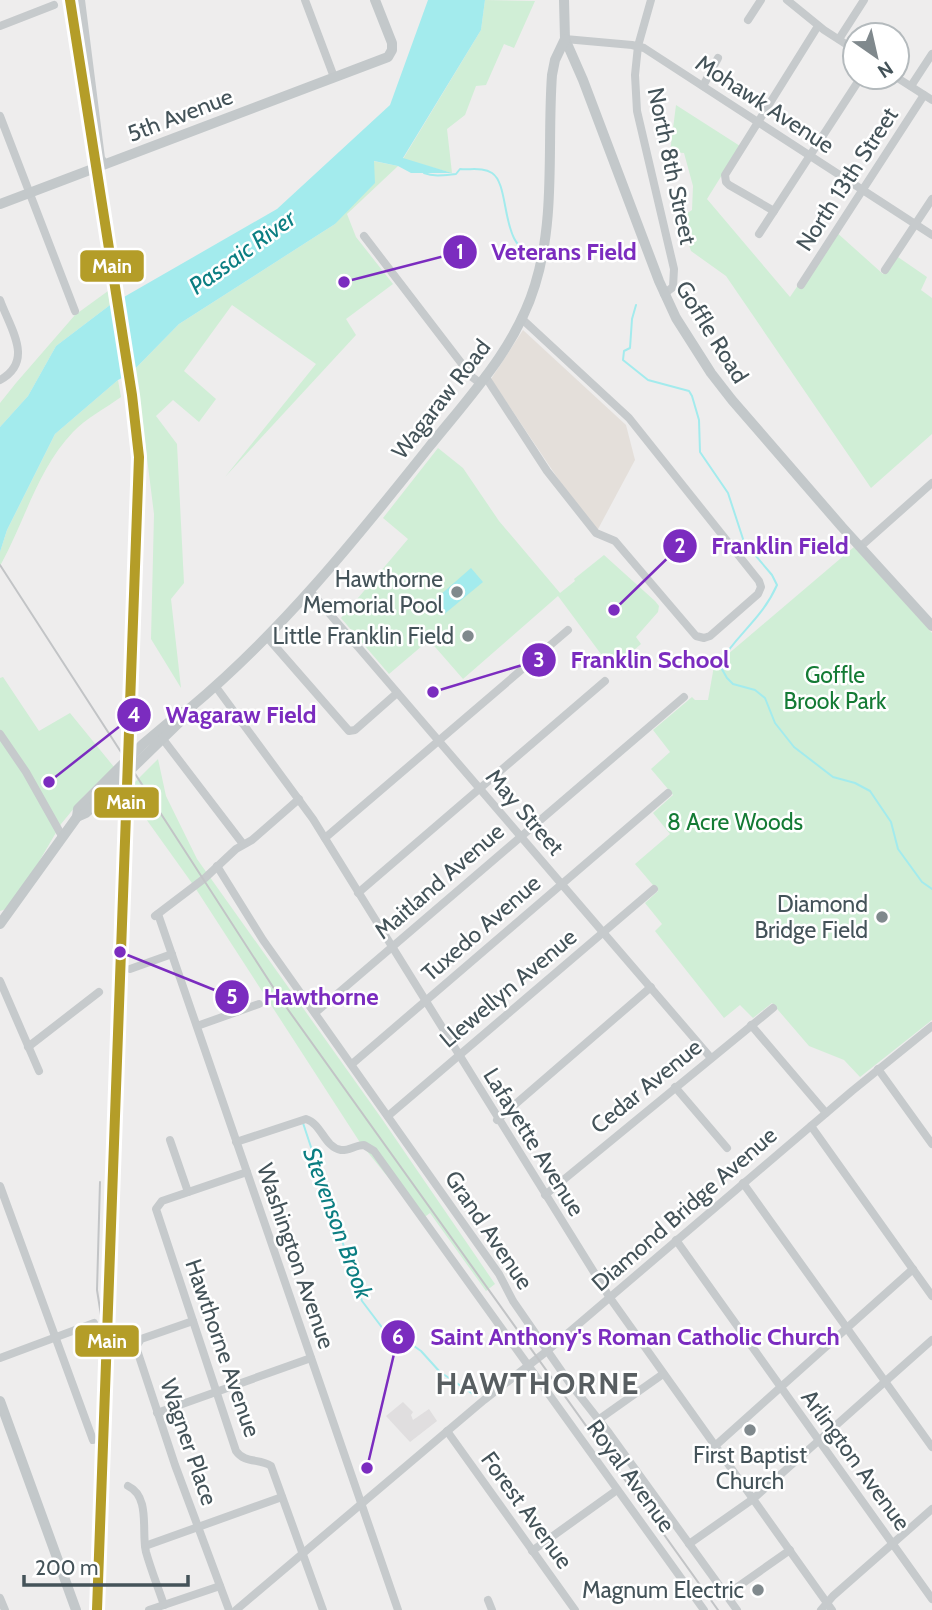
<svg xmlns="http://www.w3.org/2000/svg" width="932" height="1610" font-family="Cabin,sans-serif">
  <rect width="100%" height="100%" fill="#eeeded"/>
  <polygon fill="#e4dfda" points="523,330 626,425 635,460 597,531 567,492 491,379"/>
  <polygon fill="#e0dedf" points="403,1402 413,1412 411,1415 413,1420 429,1409 437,1421 410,1442 386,1416"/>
  <g fill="#d0eed6">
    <polygon points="485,0 535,1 514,48 504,44 486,85 476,86 465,115 447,129 452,173 403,159 481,30"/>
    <polygon points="676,105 740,146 707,199 790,297 835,231 883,274 895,255 927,277 921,290 932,298 932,434 871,488 726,276 691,251 680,218 692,210 693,186 684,153 670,152"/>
    <polygon points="373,161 398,166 347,214 356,237 393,284 346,319 356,335 225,477 316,364 232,305 184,371 216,399 199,422 173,400 156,416 177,444 184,583 171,599 181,688 151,639 154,514 145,442 130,374 179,324 335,224"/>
    <polygon points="108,291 110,305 56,346 28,396 0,427 0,403 16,383 75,315"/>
    <path d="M118,380l3,17c-15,11 -35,21 -48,35 -36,38 -48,89 -73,134v-14l7,-22 48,-96z"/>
    <polygon points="438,448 463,468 499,521 560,593 575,581 574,579 604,555 655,601 659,606 658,612 636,637 641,644 612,669 558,596 463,679 429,640 389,674 341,618 408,539 383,518"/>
    <polygon points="854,547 932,633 932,1020 860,1077 844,1060 809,1046 772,1003 753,1018 740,1005 724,1018 655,931 662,924 645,903 658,891 635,864 670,834 653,813 673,795 651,769 670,752 653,730 692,697 695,700 708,700 714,666"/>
    <polygon points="3,677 39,731 70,713 114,767 84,796 61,824 37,865 6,909 0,911 0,678"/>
    <polygon points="158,759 166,796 197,859 382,1119 495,1284 486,1291 430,1213 422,1219 361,1144 194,886 126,791"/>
  </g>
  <g fill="#a3ebed">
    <polygon points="428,0 485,0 481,30 403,158 452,173 411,173 398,166 374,161 375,183 335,224 179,324 130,374 118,380 55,434 7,530 0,552 0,427 28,396 56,346 110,305 277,209 390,105"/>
    <polygon points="471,568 483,582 442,616 431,603"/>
  </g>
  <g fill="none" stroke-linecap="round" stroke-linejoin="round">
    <g stroke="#a3ebed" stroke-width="2">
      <path d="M424,173c10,4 21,2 32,1l4,-5c11,1 23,-2 32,4 20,13 6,80 46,81"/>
      <polyline points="548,254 557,253"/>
      <path d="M636,305l-4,14 -2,29 -6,3 -1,9 25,20 41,11 3,5 7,24 1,32 28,41 16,49 28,33 5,10c-15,34 -40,49 -58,79l8,14 6,6 22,6 10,8 10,25 19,24 39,30 22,6 15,8 21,31 7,27 24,33 10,7"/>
      <polyline points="303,1123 362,1301 393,1342 404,1339 421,1351 440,1372 476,1396"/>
    </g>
    <g stroke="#c6cacc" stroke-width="8">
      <polyline points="81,0 101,158 105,164"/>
      <polyline points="305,0 334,77"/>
      <polyline points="651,0 638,46 635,75 637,111 674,269 673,287 664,294"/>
      <polyline points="787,0 824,30 855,50"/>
      <polyline points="748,20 761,0"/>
      <polyline points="0,26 54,5"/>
      <polyline points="565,39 632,45 644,48 932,235"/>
      <polyline points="839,39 864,0"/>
      <polyline points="896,77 932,100"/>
      <polyline points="703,86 718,58"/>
      <polyline points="911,86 932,54"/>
      <polyline points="0,116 75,311"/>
      <polyline points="774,211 729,185 726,182 725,175 818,26"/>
      <polyline points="759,234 861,77"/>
      <polyline points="364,236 472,377 480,383"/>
      <polyline points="885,270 932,199"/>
      <polyline points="801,285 924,95"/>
      <path d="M0,300c10,28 35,61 0,80"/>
      <polyline points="485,376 547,471 596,533 615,541 696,636 704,638 710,636 758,594 761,587 759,581 629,418 522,319"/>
      <polyline points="860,547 932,483"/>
      <polyline points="310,591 711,1058"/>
      <polyline points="267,637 349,731 355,730 397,693"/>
      <polyline points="216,687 313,819 610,1298 832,1610"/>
      <polyline points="0,734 26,772 62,836"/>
      <polyline points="159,734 243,844"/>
      <polyline points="325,838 568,630"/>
      <polyline points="217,866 263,940 499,1274 513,1301 569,1382 609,1433 737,1610"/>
      <polyline points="358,893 605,681"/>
      <polyline points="158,914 398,1610"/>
      <polyline points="155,916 205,878 236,849 252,840 299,799"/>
      <polyline points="130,969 172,954"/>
      <polyline points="0,981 39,1071"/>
      <polyline points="315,1013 684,697"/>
      <polyline points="751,1025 826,1113"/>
      <polyline points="197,1026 259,1004"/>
      <polyline points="28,1047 99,992"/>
      <polyline points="352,1064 668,793"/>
      <polyline points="878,1069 932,1144"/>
      <polyline points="675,1087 727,1148"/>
      <polyline points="388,1116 654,889"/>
      <polyline points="497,1120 651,987"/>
      <polyline points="811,1126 932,1296"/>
      <polyline points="170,1140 188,1192"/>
      <path d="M236,1142l70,-23c16,5 18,28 35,31 7,1 15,-5 23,-5l10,6 330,459"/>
      <path d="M247,1172l-85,29 -6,8 80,242c9,13 24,7 35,15l52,144"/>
      <polyline points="743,1183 932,1447"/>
      <polyline points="0,1186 93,1440"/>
      <polyline points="545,1195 773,1008"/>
      <polyline points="676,1240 932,1599"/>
      <polyline points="193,1321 141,1339 136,1347 175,1465 229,1610"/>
      <polyline points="0,1358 94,1323"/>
      <polyline points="157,1413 311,1358"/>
      <polyline points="598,1420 663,1374"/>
      <polyline points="447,1431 575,1610"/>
      <polyline points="715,1446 913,1269"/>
      <path d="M128,1486c23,11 13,46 18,66 5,18 12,35 18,53"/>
      <polyline points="689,1544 753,1499 932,1340"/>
      <polyline points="145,1546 282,1497"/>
      <polyline points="532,1551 617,1490"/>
      <polyline points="726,1595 790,1550"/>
      <polyline points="0,1598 5,1610"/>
      <polyline points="488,1600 492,1610"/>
      <polyline points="149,1610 220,1586"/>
      <polyline points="236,1610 484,1400 547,1351 852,1091 932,1026"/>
      <polyline points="821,1610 833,1596 932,1509"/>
    </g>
    <g stroke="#c3c8ca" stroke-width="10">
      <polyline points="564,0 565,39 583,80 659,281 676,318 711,373 732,400 842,527 932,626"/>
      <polyline points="0,204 388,57 392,50 392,43 375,0"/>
      <polyline points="77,817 78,809 143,744 181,712"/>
      <path d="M0,924l77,-107 9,-4 102,-99 2,-6c91,-76 165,-168 239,-261 40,-50 87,-99 106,-162 21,-67 12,-142 17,-210l3,-15 10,-21"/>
      <polyline points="0,1401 76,1610"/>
    </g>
    <g stroke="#c2c4c6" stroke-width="2">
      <polyline points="98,180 117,281"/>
      <polyline points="0,565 284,1004 718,1610"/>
      <polyline points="100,1182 97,1290 103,1328 104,1350"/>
    </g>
    <g stroke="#fff" stroke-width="16">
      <polyline id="rail-1" points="70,0 132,395 139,457 97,1610"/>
    </g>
    <use href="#rail-1" stroke="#b49d28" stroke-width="10"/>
  </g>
  <g fill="#80898d" stroke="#fff" stroke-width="2.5">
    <circle cx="457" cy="592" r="7"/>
    <circle cx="468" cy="636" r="7"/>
    <circle cx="882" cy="917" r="7"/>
    <circle cx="750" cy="1430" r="7"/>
    <circle cx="758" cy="1590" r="7"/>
  </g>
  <g text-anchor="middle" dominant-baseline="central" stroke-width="5" stroke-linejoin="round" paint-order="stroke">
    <g font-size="23" fill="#445359" stroke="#fff">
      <text transform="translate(765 104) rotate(33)">Mohawk Avenue</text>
      <text transform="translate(180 115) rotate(-21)">5th Avenue</text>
      <text transform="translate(672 166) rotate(78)">North 8th Street</text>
      <text transform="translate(847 179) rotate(-57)">North 13th Street</text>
      <text transform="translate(712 332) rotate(58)">Goffle Road</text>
      <text transform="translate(441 399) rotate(-52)">Wagaraw Road</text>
      <text transform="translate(525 812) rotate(49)">May Street</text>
      <text transform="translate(439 881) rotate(-41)">Maitland Avenue</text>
      <text transform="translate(481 928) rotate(-41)">Tuxedo Avenue</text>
      <text transform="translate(508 988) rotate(-40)">Llewellyn Avenue</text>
      <text transform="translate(646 1086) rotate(-39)">Cedar Avenue</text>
      <text transform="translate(534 1142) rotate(58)">Lafayette Avenue</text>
      <text transform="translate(684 1209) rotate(-41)">Diamond Bridge Avenue</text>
      <text transform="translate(489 1230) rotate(56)">Grand Avenue</text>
      <text transform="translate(296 1256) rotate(71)">Washington Avenue</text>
      <text transform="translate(223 1348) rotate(71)">Hawthorne Avenue</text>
      <text transform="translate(189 1442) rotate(71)">Wagner Place</text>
      <text transform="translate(856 1460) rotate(54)">Arlington Avenue</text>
      <text transform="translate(631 1476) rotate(54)">Royal Avenue</text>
      <text transform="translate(527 1510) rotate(54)">Forest Avenue</text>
    </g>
    <g font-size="23" fill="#445359" stroke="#fff" text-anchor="end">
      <text x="443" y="579">Hawthorne<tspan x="443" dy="26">Memorial Pool</tspan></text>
      <text x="454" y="636">Little Franklin Field</text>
      <text x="868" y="904">Diamond<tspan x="868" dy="26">Bridge Field</tspan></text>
      <text x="750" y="1455" text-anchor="middle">First Baptist<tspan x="750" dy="26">Church</tspan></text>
      <text x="744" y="1590">Magnum Electric</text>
    </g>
    <g font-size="23" fill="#147b35" stroke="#fff">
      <text x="835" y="675">Goffle<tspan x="835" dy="26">Brook Park</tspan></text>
      <text x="735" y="822">8 Acre Woods</text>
    </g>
    <g font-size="24" font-style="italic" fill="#0b7e82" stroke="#fff">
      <text transform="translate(242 252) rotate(-36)">Passaic River</text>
      <text transform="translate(338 1223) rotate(70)">Stevenson Brook</text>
    </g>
    <g font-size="30" font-weight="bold" letter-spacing="2" fill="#585e61" stroke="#fff">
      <text x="538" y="1383">HAWTHORNE</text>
    </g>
  </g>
  <path fill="none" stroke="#7b2cbf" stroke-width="2.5" d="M344 282L460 252M614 610L680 546M433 692L539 660M49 782L134 715M120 952L232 997M367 1468L398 1337"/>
  <g fill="#7b2cbf" stroke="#fff" stroke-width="2.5">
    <circle cx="344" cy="282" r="7"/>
    <circle cx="614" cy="610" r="7"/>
    <circle cx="433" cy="692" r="7"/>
    <circle cx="49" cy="782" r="7"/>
    <circle cx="120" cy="952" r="7"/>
    <circle cx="367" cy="1468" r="7"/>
    <circle cx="460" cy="252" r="18"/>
    <circle cx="680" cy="546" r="18"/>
    <circle cx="539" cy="660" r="18"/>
    <circle cx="134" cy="715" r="18"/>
    <circle cx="232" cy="997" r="18"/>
    <circle cx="398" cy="1337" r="18"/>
  </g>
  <g font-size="21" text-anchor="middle" font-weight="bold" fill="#fff">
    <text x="460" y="259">1</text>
    <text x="680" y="553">2</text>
    <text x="539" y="667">3</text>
    <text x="134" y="722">4</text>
    <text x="232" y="1004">5</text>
    <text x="398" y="1344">6</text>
  </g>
  <g font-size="24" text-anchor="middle" font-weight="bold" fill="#7b2cbf" stroke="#fff" stroke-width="5" stroke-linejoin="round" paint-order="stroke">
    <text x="564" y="260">Veterans Field</text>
    <text x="780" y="554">Franklin Field</text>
    <text x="650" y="668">Franklin School</text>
    <text x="241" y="723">Wagaraw Field</text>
    <text x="321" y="1005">Hawthorne</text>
    <text x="635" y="1345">Saint Anthony's Roman Catholic Church</text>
  </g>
  <g stroke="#fff" stroke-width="2.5">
    <rect x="79" y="249" width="66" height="34" rx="7" fill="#b49d28"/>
    <rect x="93" y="786" width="67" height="33" rx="7" fill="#b49d28"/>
    <rect x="74" y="1324" width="66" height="34" rx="7" fill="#b49d28"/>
  </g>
  <g font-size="19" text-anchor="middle" font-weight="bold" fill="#fff">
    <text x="112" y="273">Main</text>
    <text x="126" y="809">Main</text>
    <text x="107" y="1348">Main</text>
  </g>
  <g transform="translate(876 56) rotate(146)"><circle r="33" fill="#ffffff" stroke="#b4babd" stroke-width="2"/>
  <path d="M0-5L12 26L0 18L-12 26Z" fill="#80898d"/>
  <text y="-10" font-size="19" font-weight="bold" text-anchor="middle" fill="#445359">N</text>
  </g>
  <path d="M24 1575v10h164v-10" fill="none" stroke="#445359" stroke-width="3.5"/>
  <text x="35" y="1575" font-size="21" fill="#445359" stroke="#ffffff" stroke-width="5" paint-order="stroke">200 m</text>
</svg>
